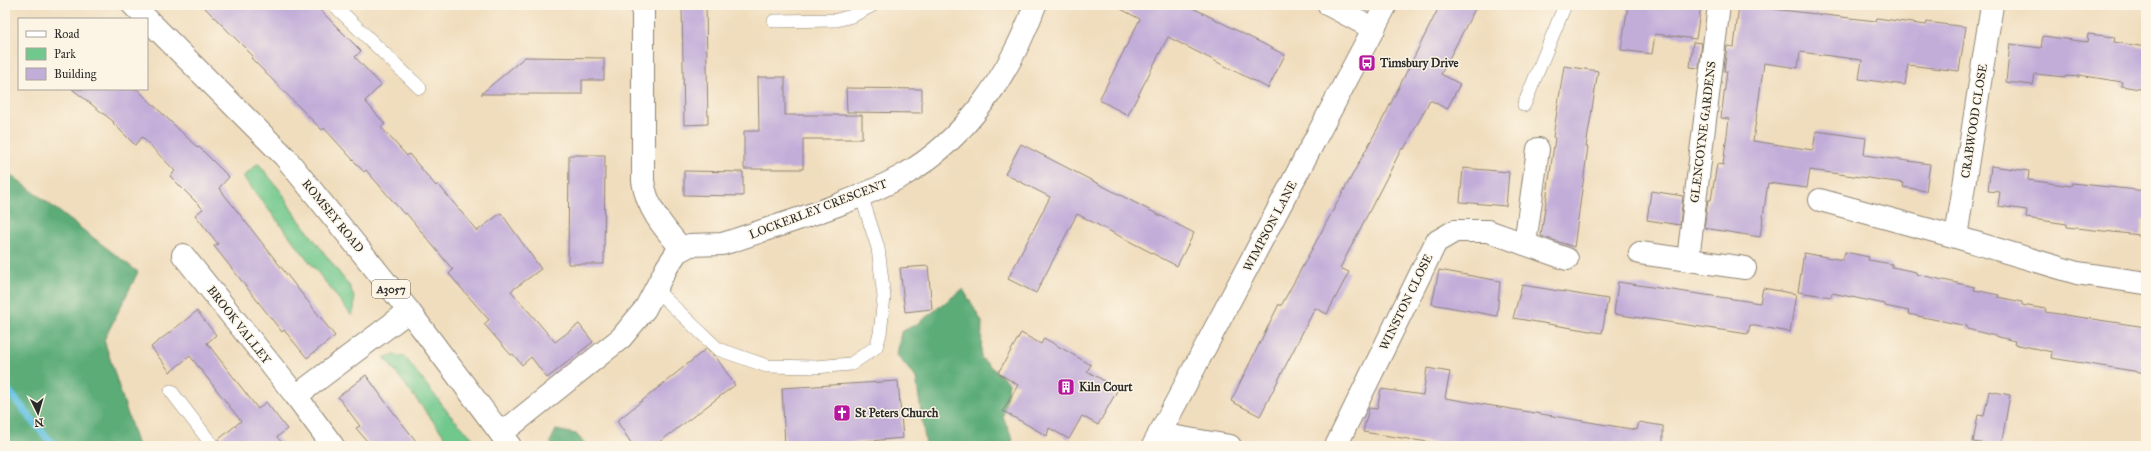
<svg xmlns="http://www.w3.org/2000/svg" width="2151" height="451" font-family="'IM FELL Great Primer',serif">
  <rect width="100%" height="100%" fill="#fcf5e5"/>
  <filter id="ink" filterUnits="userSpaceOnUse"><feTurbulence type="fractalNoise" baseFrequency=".025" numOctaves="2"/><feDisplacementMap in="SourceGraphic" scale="8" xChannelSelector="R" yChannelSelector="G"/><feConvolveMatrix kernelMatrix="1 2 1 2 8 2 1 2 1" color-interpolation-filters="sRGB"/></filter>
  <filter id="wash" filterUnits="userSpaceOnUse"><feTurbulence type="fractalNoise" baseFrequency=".012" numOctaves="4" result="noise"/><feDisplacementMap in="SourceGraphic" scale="16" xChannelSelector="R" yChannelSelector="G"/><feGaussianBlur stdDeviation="0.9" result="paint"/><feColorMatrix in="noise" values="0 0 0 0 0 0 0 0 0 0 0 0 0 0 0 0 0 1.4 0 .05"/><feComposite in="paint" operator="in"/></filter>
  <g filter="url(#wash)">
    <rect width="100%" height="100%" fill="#f0ddbd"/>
    <g fill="#71c88d" stroke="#4e7a5c">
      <path d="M258,163l25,31 8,15 59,78c5,11 6,17 2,29l-109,-139z"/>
      <polygon points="395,355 405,357 450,415 481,446 452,446 384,357"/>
    </g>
    <g fill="#5cac78" stroke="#446c52">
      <polygon points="5,170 138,272 104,340 138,446 5,446"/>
      <polygon points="963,289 982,322 981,358 1009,383 1003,417 1013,439 1010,446 926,446 916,378 897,355 901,332 917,324"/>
      <polygon points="556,430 576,434 587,446 553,446 550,442"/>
    </g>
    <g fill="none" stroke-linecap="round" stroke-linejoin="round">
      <polyline stroke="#63c3e1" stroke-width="8" points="5,387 54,446"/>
    </g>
    <g id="blocks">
      <g fill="#c2add9">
        <polygon points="202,5 315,5 361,51 355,57 381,85 365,101 385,124 381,127 407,156 409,154 436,186 438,184 477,231 501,213 541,269 511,291 555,342 579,324 593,342 547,378 531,357 522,365 513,354 511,355 484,324 489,320 449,274 453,270 406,213 404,214 366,170 364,172 324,128 322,130 251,58 253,56"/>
        <polygon points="1113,5 1187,5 1285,55 1268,88 1168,37 1128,115 1099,100 1140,19"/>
        <polygon points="1440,5 1477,5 1441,74 1460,84 1447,109 1430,100 1404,149 1402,148 1340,268 1349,272 1327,314 1315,308 1260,416 1231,401 1279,304 1281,306 1386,113"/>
        <polygon points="1628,5 1701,5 1696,39 1655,34 1652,54 1621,50"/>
        <polygon points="1739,5 1876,21 1877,18 1926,25 1927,22 1966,27 1959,71 1908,65 1905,85 1859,79 1862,60 1800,52 1798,68 1764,63 1753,141 1813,150 1816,131 1866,138 1864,155 1930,164 1926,191 1903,187 1904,183 1810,170 1807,188 1768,183 1760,237 1704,228 1708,200 1711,200 1717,164 1723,165 1729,119 1721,118 1727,71 1724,71 1727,46 1734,47"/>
        <polygon points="682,6 706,6 708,124 684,125"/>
        <polygon points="2088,34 2115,37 2114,42 2146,47 2146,90 2121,86 2122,82 2079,75 2079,77 2066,76 2066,77 2035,74 2033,85 2006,82 2010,44 2041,48 2043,36 2087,42"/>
        <polygon points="1693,42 1702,43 1699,68 1690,67"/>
        <polygon points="525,57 604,58 604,80 582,80 582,94 481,94"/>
        <polygon points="1564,66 1598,71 1586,147 1588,147 1574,247 1541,236 1555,138 1553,137"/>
        <polygon points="758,77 785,77 785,115 862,115 862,139 803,139 803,169 744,169 744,131 759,131"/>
        <polygon points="846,88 922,89 922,113 847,112"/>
        <polygon points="72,89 137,89 198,148 199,147 229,177 219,188 335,336 307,358 284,330 282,332 214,246 218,244 195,215 203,209 170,176 175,171 142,137 135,145 113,123 114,122"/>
        <polygon points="1021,144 1194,233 1177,266 1077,214 1036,293 1008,279 1050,197 1005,174"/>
        <polygon points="569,155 605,155 604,264 568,264"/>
        <polygon points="1991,166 2029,171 2028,180 2071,186 2072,183 2146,191 2146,221 2142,220 2140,235 2067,227 2067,224 2026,218 2027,210 1998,206 2000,192 1988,191"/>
        <polygon points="1463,168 1509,172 1506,206 1460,202"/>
        <polygon points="684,171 743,172 743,196 684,195"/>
        <polygon points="1651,191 1683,196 1680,225 1647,220"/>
        <polygon points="1845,252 1869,257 1868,260 1892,264 1892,267 1916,272 1916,274 1975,287 1974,290 1999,295 1998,297 2022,302 2022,305 2046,309 2045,312 2146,327 2146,373 2051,358 2052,352 2014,344 2015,341 1967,329 1967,326 1908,314 1909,311 1885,306 1885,304 1832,293 1831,297 1798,292 1804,253 1843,260"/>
        <polygon points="928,266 932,309 905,312 900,268"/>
        <polygon points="1439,270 1500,281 1497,316 1432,304"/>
        <polygon points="1618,282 1760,303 1763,288 1796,294 1790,332 1750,325 1748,334 1614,314"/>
        <polygon points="1522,285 1608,299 1602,333 1513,318"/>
        <polygon points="197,311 216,335 207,343 258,409 266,402 287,429 277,437 285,446 221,446 218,440 241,421 190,356 170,372 151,347"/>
        <polygon points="1021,333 1041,344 1044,338 1091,365 1087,371 1118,389 1098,425 1082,416 1069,439 1049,428 1047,436 1003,411 1018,385 998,373"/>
        <polygon points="706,349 716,357 735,385 654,446 633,446 617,421"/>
        <polygon points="1427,368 1450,372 1445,398 1637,430 1639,422 1663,426 1663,446 1454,446 1363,432 1369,408 1377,409 1381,389 1423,395"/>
        <polygon points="366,375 387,404 420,446 371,446 356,428 360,426 338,397"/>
        <polygon points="898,381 903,438 815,446 785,446 782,388"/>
        <polygon points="1989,391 2010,395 2001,446 1973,442 1978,415 1984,416"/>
      </g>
    </g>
  </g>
  <g filter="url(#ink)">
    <use href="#blocks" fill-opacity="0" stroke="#8e8474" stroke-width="1"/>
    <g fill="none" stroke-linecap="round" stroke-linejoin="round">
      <g stroke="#8e8474" stroke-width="14">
        <g id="lane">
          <polyline points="334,5 420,88"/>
          <polyline points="774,21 837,20 852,16 873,5"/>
          <polyline points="1524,105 1565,5"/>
          <polyline points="655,289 718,349 767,366 815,367 851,364 876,347 880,334 884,297 878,248 861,195"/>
          <polyline points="171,391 213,446"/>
        </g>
      </g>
      <g stroke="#8e8474" stroke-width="24">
        <g id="street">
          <path d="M643,5v176c4,28 21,47 39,68"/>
          <polyline points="1329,5 1374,29"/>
          <polyline points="1820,200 1956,237 2077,273 2146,283"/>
          <polyline points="1956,237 1992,5"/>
          <polyline points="1525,244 1538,149"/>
          <polyline points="1640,253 1745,268"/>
          <polyline points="183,255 296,396 333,446"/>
          <polyline points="1688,259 1719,5"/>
          <polyline points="296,396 409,311"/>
          <path d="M501,434l120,-96 24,-29 22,-42 10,-15 13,-7 32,-1 10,-3c55,-19 119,-37 170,-65 63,-35 109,-104 133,-171"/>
          <polyline points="1159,434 1230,446"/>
          <polyline points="1336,446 1436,242 1455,231 1488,231 1567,259"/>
        </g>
      </g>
      <g stroke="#8e8474" stroke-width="24">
        <polyline id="secondary" points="1153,446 1386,5"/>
      </g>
      <g stroke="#8e8474" stroke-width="24">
        <polyline id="primary" points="133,5 285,157 409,311 510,446"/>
      </g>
      <use href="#lane" stroke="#fff" stroke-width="13"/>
      <use href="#street" stroke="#fff" stroke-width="22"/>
      <use href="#secondary" stroke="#fff" stroke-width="22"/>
      <use href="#primary" stroke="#fff" stroke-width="22"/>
    </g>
  </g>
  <defs>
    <g id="bus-square" transform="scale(0.9)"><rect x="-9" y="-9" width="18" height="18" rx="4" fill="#b5179e" stroke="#fcf5e5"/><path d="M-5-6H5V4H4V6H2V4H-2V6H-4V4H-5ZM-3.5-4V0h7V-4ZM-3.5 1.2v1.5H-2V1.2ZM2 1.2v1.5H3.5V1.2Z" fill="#fff"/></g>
    <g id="building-square" transform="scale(0.9)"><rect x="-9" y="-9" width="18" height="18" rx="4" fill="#b5179e" stroke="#fcf5e5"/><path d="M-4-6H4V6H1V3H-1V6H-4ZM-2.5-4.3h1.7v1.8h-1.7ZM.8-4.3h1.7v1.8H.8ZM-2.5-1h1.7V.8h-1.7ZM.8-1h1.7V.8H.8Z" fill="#fff"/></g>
    <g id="church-square" transform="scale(0.9)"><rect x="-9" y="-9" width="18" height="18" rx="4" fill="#b5179e" stroke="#fcf5e5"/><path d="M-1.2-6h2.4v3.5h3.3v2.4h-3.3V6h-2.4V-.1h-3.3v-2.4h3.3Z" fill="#fff"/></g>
  </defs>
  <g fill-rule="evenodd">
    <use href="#bus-square" x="1367" y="63"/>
    <use href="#building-square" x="1066" y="387"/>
    <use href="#church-square" x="842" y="413"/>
  </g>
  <g text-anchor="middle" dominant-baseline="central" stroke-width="3" stroke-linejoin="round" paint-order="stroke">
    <rect fill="#fcf5e5" stroke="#6a6863" stroke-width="1" x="372" y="280" width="38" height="18" rx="3"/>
    <g font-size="11" font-weight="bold" fill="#2b2b2b">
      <text x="391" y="289">A3057</text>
    </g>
    <g font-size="12" font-weight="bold" fill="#2b2b2b" stroke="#fcf5e5" text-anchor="start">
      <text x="1380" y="63">Timsbury Drive</text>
      <text x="1079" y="387">Kiln Court</text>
      <text x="855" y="413">St Peters Church</text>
    </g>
    <g font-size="12" fill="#2b2b2b" stroke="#fcf5e5">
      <text transform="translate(1974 121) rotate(-81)">CRABWOOD CLOSE</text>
      <text transform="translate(1703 132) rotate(-83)">GLENCOYNE GARDENS</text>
      <text transform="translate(818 209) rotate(-21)">LOCKERLEY CRESCENT</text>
      <text transform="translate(333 216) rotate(51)">ROMSEY ROAD</text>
      <text transform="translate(1270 226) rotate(-62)">WIMPSON LANE</text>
      <text transform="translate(1406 302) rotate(-64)">WINSTON CLOSE</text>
      <text transform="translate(239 325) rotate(52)">BROOK VALLEY</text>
    </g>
  </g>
  <rect width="2151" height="451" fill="none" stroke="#fcf5e5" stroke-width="20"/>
  <rect x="18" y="18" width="130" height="72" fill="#fcf5e5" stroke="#a8a49b"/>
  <rect x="26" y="31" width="20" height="6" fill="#ffffff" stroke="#a8a49b"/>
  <text x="54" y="38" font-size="12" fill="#2b2b2b">Road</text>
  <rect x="26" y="48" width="20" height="12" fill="#71c88d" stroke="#a8a49b"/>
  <text x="54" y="58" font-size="12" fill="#2b2b2b">Park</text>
  <rect x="26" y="68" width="20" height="12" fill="#c2add9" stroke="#a8a49b"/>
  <text x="54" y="78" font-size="12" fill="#2b2b2b">Building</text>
  <g transform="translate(38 413) rotate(175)" stroke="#fcf5e5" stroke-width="3" paint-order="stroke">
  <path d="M0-3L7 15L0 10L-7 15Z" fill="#2b2b2b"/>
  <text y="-6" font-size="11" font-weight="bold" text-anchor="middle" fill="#2b2b2b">N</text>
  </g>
</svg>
